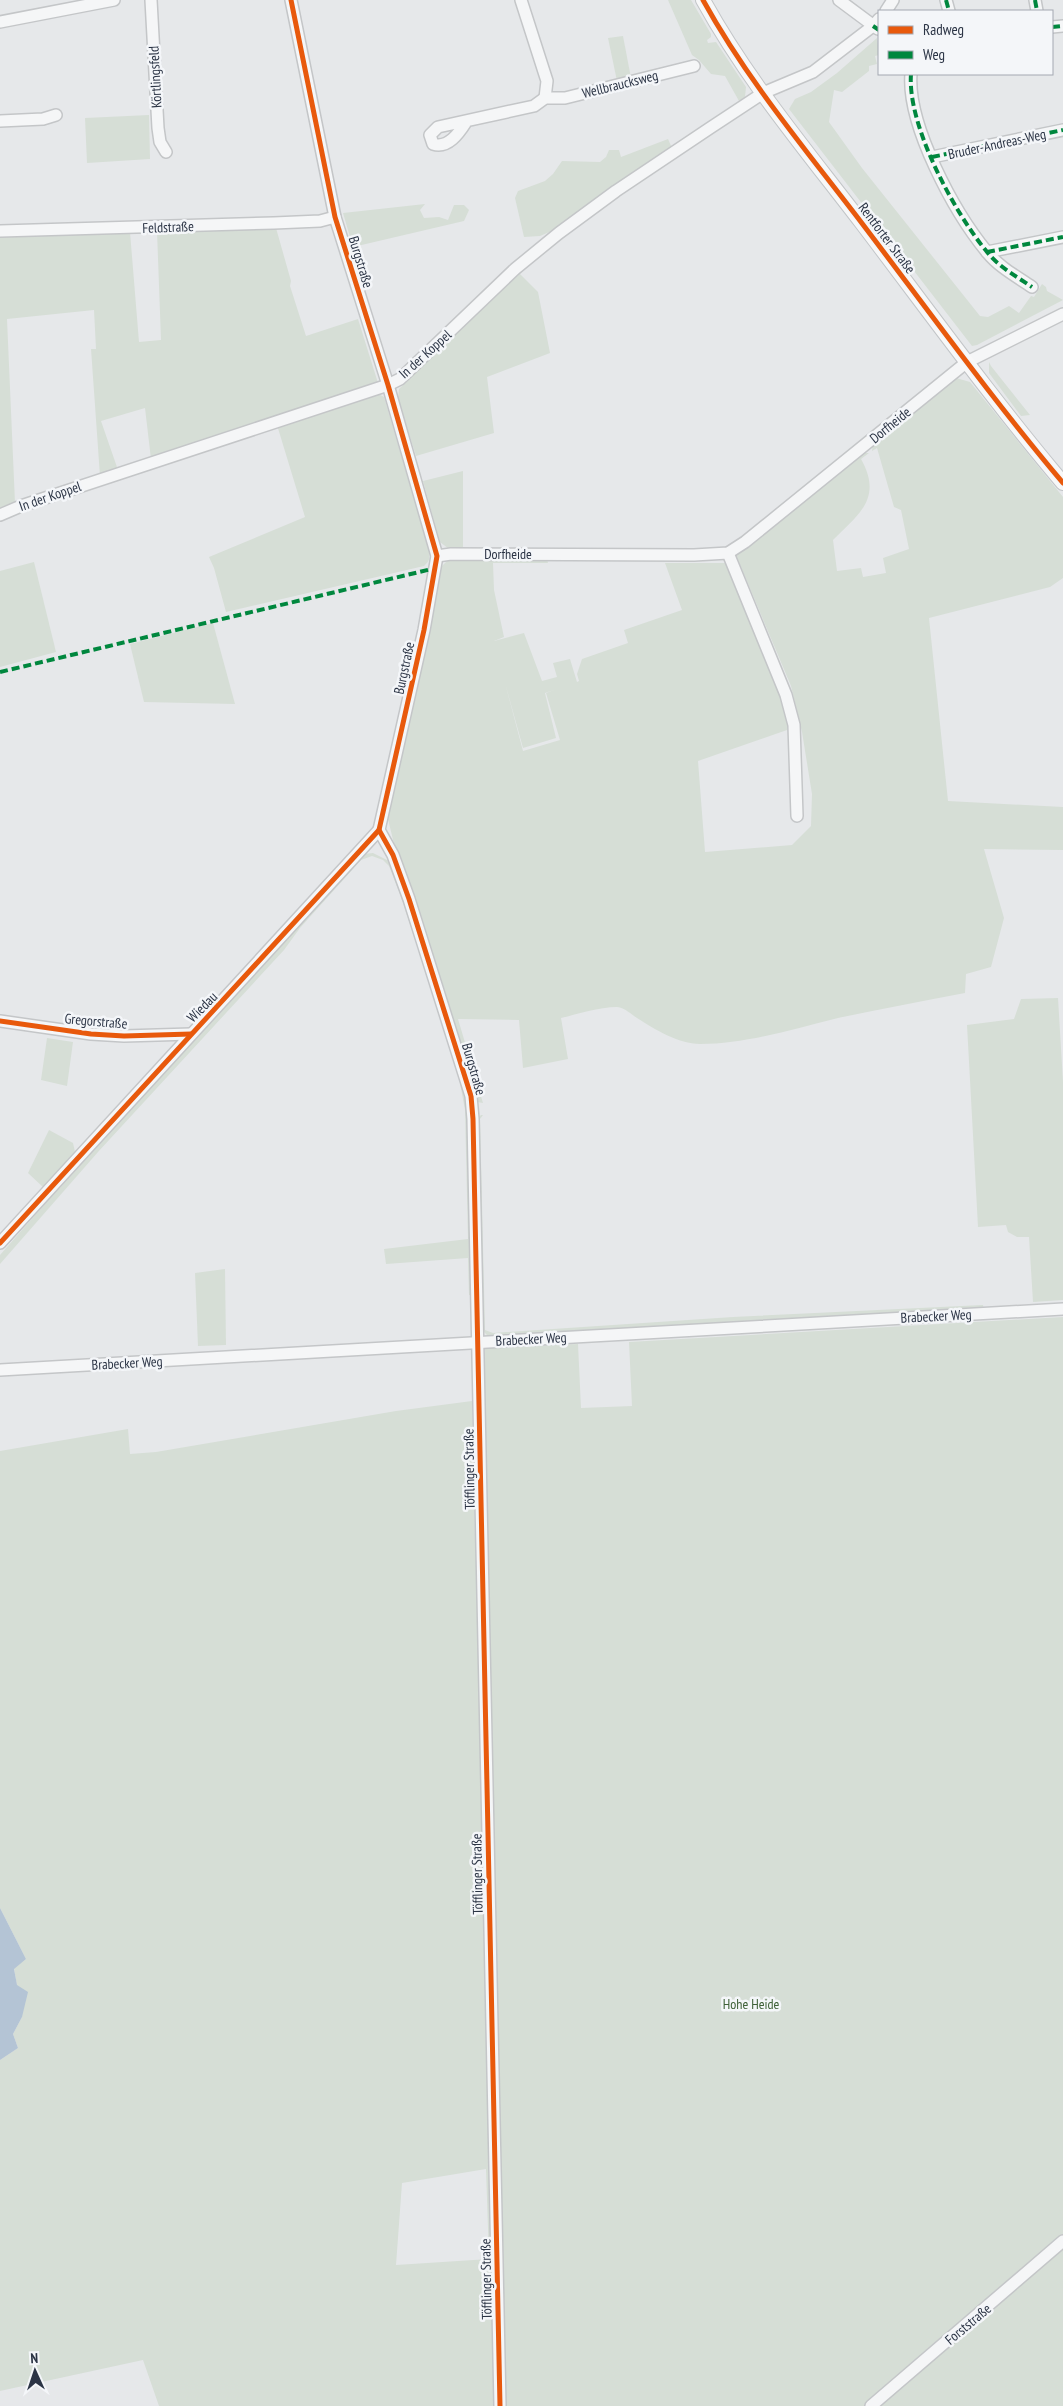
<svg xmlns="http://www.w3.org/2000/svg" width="1063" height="2406" font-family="'PT Sans Narrow',sans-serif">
  <rect width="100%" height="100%" fill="#e6e8ea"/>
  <g fill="#d6ded6" fill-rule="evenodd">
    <polygon points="668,0 691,0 711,34 711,37 707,40 708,43 716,42 746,87 745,97 739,101 725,76 711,74 699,60 692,55"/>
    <polygon points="623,36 631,78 617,81 608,38"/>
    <polygon points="877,38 879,55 875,56 877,64 869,66 869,71 842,92 834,90 829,122 862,168 980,316 988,317 1009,306 1019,313 1031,296 1034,297 1042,284 1046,287 1047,291 1063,300 977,345 972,346 789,109 795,99 811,92 837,73"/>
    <polygon points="149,115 150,159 87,163 85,118"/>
    <polygon points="668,139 672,148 554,230 540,236 524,237 515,198 518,191 545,181 553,174 562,161 600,162 606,157 609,150 619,150 621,157"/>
    <polygon points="425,204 420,210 424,218 439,217 448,220 454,205 464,205 469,210 464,221 353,247 343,213"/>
    <polygon points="276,228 291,281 290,286 306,336 358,319 378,383 151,459 145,408 101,421 118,470 100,476 91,349 96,349 94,310 7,319 15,503 0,510 0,234 130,232 139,342 161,340 157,231"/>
    <polygon points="518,272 538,292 550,353 487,377 494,433 416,456 398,398 399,389"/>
    <polygon points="989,362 991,366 1030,415 1021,416 989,373"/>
    <path d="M956,378l14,4 93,115v81l-13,9 -121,31 19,183 115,6v43l-79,-1 20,69 -13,49 -25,7 -1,19c-42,8 -85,16 -127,25 -45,11 -92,26 -138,26 -21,0 -46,-15 -63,-26 -6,-4 -12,-10 -20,-11 -18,0 -39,7 -56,11l7,41 -45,9 -4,-48 -61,-1 25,84 -6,-1 -33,-108 -50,-150 -6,-25 53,-252 8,-8h98l1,4h-55l1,27 10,47 -10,4 30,-8 18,48 15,-4 -4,-14 17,-4 7,23 2,-1 -2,-7 5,-15 46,-16 -4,-13 58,-20 -17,-47h60l54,123 9,39 -1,5 -89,31 7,91 87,-7 19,-19 1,-32 -10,-62 -11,-46 -55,-131 126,-102h7l-8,6c22,39 -2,55 -28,81l4,31 24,-3 2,9 23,-4 -3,-15 26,-9 -8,-39 -7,-3 -17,-59 -5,3 1,-7zM505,683l18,65 33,-10 -11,-45 9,-3 -8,3 14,47 -37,11z"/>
    <path d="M377,393l7,4 45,153c1,8 1,11 -5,16l-198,46 -12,-44 -5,-11 96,-40 -28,-92z"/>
    <polygon points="463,471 463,549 449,549 440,542 423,481"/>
    <polygon points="34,562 56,652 0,667 0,571"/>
    <polygon points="213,623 235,704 144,702 130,644"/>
    <polygon points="373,853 391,862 467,1094 473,1295 469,1295 468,1258 386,1264 384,1249 468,1239 465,1110 457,1067 401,897 389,866 383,860 372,856 361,860 300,928 284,950 98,1152 0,1264 0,1255 44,1205 45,1200 59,1189 363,854"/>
    <polygon points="1058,998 1063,1082 1063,1300 1033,1302 1029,1237 1017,1237 1008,1232 1006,1225 978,1227 967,1025 1014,1019 1021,999"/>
    <polygon points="47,1038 73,1042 67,1086 41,1080"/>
    <polygon points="481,1115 483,1115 480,1119 485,1330 493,1333 733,1317 983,1305 984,1310 489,1337 482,1330 478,1118"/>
    <polygon points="49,1130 73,1143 75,1152 43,1187 28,1173"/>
    <polygon points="225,1269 226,1345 198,1346 195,1273"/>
    <path d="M1063,1317v1089h-904l-16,-46 -143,31v-331l18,-12 -5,-14 9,-17 -8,-49 12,-9 -26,-51v-457l128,-22 2,25 26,-2 240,-41 76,-10 3,136 10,-1v-188l93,-4 3,64 51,-2 -3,-64zM486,2169l3,90 -93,6 6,-82z"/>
  </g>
  <polygon fill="#b4c4d5" points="0,1908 26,1959 14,1969 17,1985 28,1992 22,2017 13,2034 18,2048 0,2060"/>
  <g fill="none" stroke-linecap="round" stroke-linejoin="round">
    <g stroke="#c4c6c8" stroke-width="14">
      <g id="minor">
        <polyline points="151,0 158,128 160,142 166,152"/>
        <polyline points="291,0 335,217 388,385 437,556 424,630 379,830 393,855 409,899 471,1096 473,1119 500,2406"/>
        <polyline points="521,0 547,81 545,98"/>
        <polyline points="839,0 878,29"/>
        <polyline points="946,0 949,11"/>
        <polyline points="1035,0 1037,11"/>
        <polyline points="886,11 893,0"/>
        <polyline points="0,22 114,0"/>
        <polyline points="1052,27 1063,26"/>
        <path d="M911,74c-4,51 43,138 76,178 12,15 29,24 45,35"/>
        <polyline points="0,121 43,119 56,115"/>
        <path d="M466,122c-7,11 -18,27 -33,22l-3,-9 8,-8 96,-21 11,-8h20l129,-32"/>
        <polyline points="932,157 1063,130"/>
        <polyline points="0,231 274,223 320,221 335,217"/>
        <polyline points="987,252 1063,237"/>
        <polyline points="0,515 21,506 388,385 400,379 515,269 559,233 616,191 710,128 763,93 813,72 873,26 879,19"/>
        <polyline points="728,553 786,695 794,725 797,816"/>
        <polyline points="437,556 451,554 694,555 728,553 745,542 967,362 1063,314"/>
        <polyline points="0,1021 91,1034 124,1036 191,1034"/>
        <polyline points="0,1243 379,830"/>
        <polyline points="0,1370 1063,1309"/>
        <polyline points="871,2406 1063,2241"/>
      </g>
    </g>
    <g stroke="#c2c5c8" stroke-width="16">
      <path id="major" d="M703,0c44,80 103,150 158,222 67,88 131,177 202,261"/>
    </g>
    <use href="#minor" stroke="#f5f6f7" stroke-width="11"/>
    <use href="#major" stroke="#f8f8f8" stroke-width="14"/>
    <g stroke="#00873e" stroke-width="4" stroke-dasharray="8 4" stroke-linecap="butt">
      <polyline points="946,0 949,11"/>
      <polyline points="1035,0 1037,11"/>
      <polyline points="873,26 879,30"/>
      <polyline points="1052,27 1063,26"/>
      <path d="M911,74c-4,51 43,138 76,178 12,15 29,24 45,35"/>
      <polyline points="932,157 1063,130"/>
      <polyline points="987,252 1063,237"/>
      <polyline points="0,672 436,568"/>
    </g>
    <g stroke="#f4f6f9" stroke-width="8">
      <g id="cycleway">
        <polyline points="291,0 335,217 388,385 437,556 424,630 379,830 393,855 409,899 471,1096 473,1119 500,2406"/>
        <path d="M703,0c44,80 103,150 158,222 67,88 131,177 202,261"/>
        <polyline points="0,1021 91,1034 124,1036 191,1034"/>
        <polyline points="0,1243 379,830"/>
      </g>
    </g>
    <use href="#cycleway" stroke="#e8590c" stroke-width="5"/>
  </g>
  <g text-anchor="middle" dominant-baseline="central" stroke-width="5" stroke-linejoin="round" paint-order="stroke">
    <g font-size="14" fill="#2b3445" stroke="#f4f6f9">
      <text transform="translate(155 77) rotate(-93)">Körtlingsfeld</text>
      <text transform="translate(620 84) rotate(-14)">Wellbraucksweg</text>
      <text transform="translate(997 144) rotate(-12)">Bruder-Andreas-Weg</text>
      <text transform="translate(168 227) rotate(-2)">Feldstraße</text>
      <text transform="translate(887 238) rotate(53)">Rentforter Straße</text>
      <text transform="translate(361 262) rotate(73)">Burgstraße</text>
      <text transform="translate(425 354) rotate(-42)">In der Koppel</text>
      <text transform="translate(890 425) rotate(-39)">Dorfheide</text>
      <text transform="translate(50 496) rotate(-19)">In der Koppel</text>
      <text x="508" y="554">Dorfheide</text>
      <text transform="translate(404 668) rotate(-78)">Burgstraße</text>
      <text transform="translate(202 1007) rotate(-45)">Wiedau</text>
      <text transform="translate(96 1021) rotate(5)">Gregorstraße</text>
      <text transform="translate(474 1069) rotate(74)">Burgstraße</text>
      <text transform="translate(936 1316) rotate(-3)">Brabecker Weg</text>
      <text transform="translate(531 1339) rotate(-3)">Brabecker Weg</text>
      <text transform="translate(127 1363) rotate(-3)">Brabecker Weg</text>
      <text transform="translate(469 1469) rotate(-91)">Töfflinger Straße</text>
      <text transform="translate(477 1874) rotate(-91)">Töfflinger Straße</text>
      <text transform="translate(486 2279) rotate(-91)">Töfflinger Straße</text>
      <text transform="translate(968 2324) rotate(-40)">Forststraße</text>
    </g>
    <g font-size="14" fill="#3f6138" stroke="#f4f6f9">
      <text x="751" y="2004">Hohe Heide</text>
    </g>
  </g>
  <rect x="878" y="10" width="175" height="65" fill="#f4f6f9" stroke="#a4a8b1"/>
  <rect x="888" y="26" width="25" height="8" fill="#e8590c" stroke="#a4a8b1"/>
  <text x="923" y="35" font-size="15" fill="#2b3445">Radweg</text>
  <rect x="888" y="51" width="25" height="8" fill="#00873e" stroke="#a4a8b1"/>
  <text x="923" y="60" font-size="15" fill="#2b3445">Weg</text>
  <g transform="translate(35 2371) rotate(357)" stroke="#f4f6f9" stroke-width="4" paint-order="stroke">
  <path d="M0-4L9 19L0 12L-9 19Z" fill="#2b3445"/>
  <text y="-8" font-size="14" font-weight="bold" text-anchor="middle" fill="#2b3445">N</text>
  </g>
</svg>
